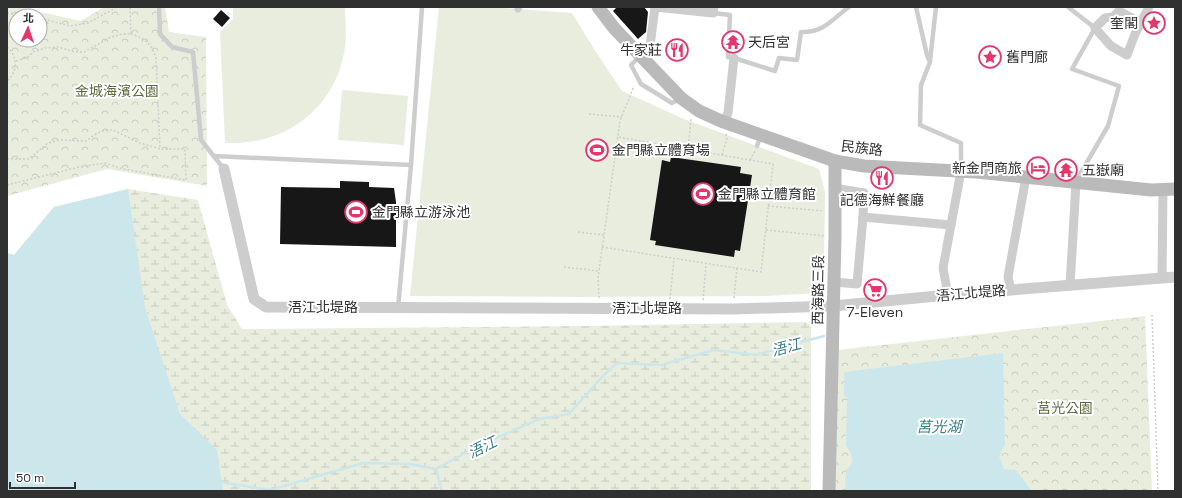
<svg xmlns="http://www.w3.org/2000/svg" width="1182" height="498" font-family="'Space Grotesk','Noto Sans TC',sans-serif">
  <defs>
    <pattern id="wetland-marsh" width="20" height="14" patternUnits="userSpaceOnUse"><rect width="20" height="14" fill="#e9edde"/><path d="M1 5h8M5 5V1M11 12h8M15 12V8" fill="none" stroke="#c8ccbf"/></pattern>
    <pattern id="park-crowns" width="20" height="18" patternUnits="userSpaceOnUse"><rect width="20" height="18" fill="#e9edde"/><path d="M2 6a3 3 0 1 1 6 0M12 15a3 3 0 1 1 6 0" fill="none" stroke="#c8ccbf"/></pattern>
  </defs>
  <rect width="100%" height="100%" fill="#fff"/>
  <polygon fill="url(#wetland-marsh)" points="128,189 198,200 227,305 242,329 585,326 806,322 811,326 811,491 7,491 7,253 14,255 54,207"/>
  <g fill="url(#park-crowns)" fill-rule="evenodd">
    <path d="M7,7h10l64,14 23,-14h61l4,25 37,5 1,149 -100,-17 -100,27zM16,16h24v24h-24z"/>
    <polygon points="1145,316 1152,491 834,491 837,350"/>
  </g>
  <g fill="#e9edde">
    <path d="M233,7h112c0,13 2,27 0,40 -1,9 -4,18 -7,27 -19,47 -63,71 -113,69l-5,-111 13,-13z"/>
    <polygon points="439,7 489,7 572,13 596,52 622,91 684,119 819,169 825,192 825,201 824,262 819,293 766,296 574,297 410,296"/>
    <polygon points="342,90 408,96 404,145 338,140"/>
  </g>
  <g fill="#cbe7ec">
    <polygon points="128,189 145,308 180,414 217,450 223,491 7,491 7,253 14,255 54,207"/>
    <path d="M1003,353l2,91 -6,12 5,13 12,1 16,21h-187l1,-21c9,-7 7,-16 0,-24l1,-48 -3,-3v-23z"/>
  </g>
  <g fill="none" stroke-linecap="round" stroke-linejoin="round">
    <g stroke="#cbe7ec" stroke-width="2.5">
      <polyline points="436,469 442,491"/>
      <polyline points="220,482 270,490 363,463 410,464 436,469 476,447 539,419 569,414 601,378 617,363 661,365 714,350 756,355 824,336"/>
    </g>
  </g>
  <g fill="#171717">
    <polygon points="617,7 644,7 648,12 646,32 638,39 613,11"/>
    <polygon points="221,10 230,18 222,27 213,19"/>
    <polygon points="668,43 686,45 685,57 667,55"/>
    <polygon points="671,157 741,167 740,173 752,175 740,251 735,250 734,257 655,245 656,241 650,240 662,160 670,162"/>
    <polygon points="340,181 369,182 369,187 394,188 396,202 396,247 280,244 281,187 340,188"/>
  </g>
  <g fill="none" stroke-linecap="round" stroke-linejoin="round">
    <g stroke="#cdcdcd" stroke-width="1.5" stroke-dasharray="2 2" stroke-linecap="butt">
      <polyline points="7,13 32,16"/>
      <polyline points="40,18 70,26 88,23 117,7"/>
      <path d="M7,47c11,9 11,25 0,34"/>
      <polyline points="16,61 28,57 33,52 45,48 58,47 75,52 84,52 111,37 123,34 131,34 130,7"/>
      <polyline points="589,114 622,117"/>
      <polyline points="688,149 691,119"/>
      <polyline points="588,150 616,153"/>
      <polyline points="722,155 727,138 726,134"/>
      <path d="M7,159h22l19,-16 12,-3 26,1 10,-7 9,-4h8l27,13 20,6 -4,-91c-5,-15 -10,-19 -25,-24"/>
      <polyline points="750,160 755,151"/>
      <polyline points="7,185 79,167 105,163 123,169 186,180 185,149 160,149"/>
      <polyline points="768,206 824,211"/>
      <polyline points="766,230 825,236"/>
      <polyline points="578,232 604,235"/>
      <polyline points="602,247 761,272 773,164 618,137"/>
      <polyline points="564,267 599,271"/>
      <polyline points="599,298 598,278 620,121 634,86"/>
      <polyline points="734,298 737,268"/>
      <polyline points="670,299 674,259"/>
      <polyline points="703,300 706,264"/>
      <polyline points="1152,315 1158,491"/>
    </g>
    <g stroke="#cdcdcd" stroke-width="4.5">
      <polyline points="159,7 160,34 172,47 193,52 201,140 224,169"/>
      <polyline points="916,7 927,55 930,62 921,85 920,125 961,143 961,170"/>
      <polyline points="1068,7 1095,28 1072,69 1119,86 1108,126 1076,181"/>
      <path d="M713,13l17,2 -2,42 6,1 41,13 4,-13 18,2 4,-28c23,1 31,-13 48,-25"/>
      <polyline points="639,57 631,65 641,84 672,103 680,99"/>
      <polyline points="930,61 936,7"/>
      <polyline points="757,146 760,137"/>
      <polyline points="214,156 411,165"/>
      <polyline points="398,308 411,165 422,7"/>
    </g>
    <polyline stroke="#cdcdcd" stroke-width="7" points="518,9 519,7"/>
    <g stroke="#cdcdcd" stroke-width="9">
      <polyline points="1141,23 1119,11 1113,17 1105,18 1095,28 1111,46 1127,55 1135,34 1149,7"/>
      <polyline points="640,56 650,46 655,7 713,13 714,7"/>
      <polyline points="724,122 728,113 734,58"/>
      <polyline points="834,188 864,193 863,217 951,225"/>
      <polyline points="1162,278 1163,190"/>
      <polyline points="834,282 857,284 863,217"/>
      <polyline points="1070,286 1076,183"/>
      <polyline points="1011,290 1008,277 1026,177"/>
      <polyline points="948,295 943,268 961,171"/>
    </g>
    <polyline stroke="#cdcdcd" stroke-width="11" points="224,169 254,299 266,307 734,309 833,306 948,295 1175,277"/>
    <g stroke="#bababa" stroke-width="13">
      <polyline points="598,7 614,28 681,98 699,111 721,121 835,161 864,166 976,172 1151,190 1175,189"/>
      <polyline points="829,491 835,237 835,161"/>
    </g>
  </g>
  <defs>
    <g id="sight-ring" transform="scale(1.15)"><circle r="9.5" fill="#fff" stroke="#e3366c" stroke-width="1.5"/><path d="M0-6L1.8-2.2L6-1.7L2.9 1.2L3.7 5.4L0 3.3L-3.7 5.4L-2.9 1.2L-6-1.7L-1.8-2.2Z" fill="#e3366c"/></g>
    <g id="temple-ring" transform="scale(1.15)"><circle r="9.5" fill="#fff" stroke="#e3366c" stroke-width="1.5"/><path d="M0-6L5-2H3V0L6.5 2.5H4V6H1.5V3h-3V6H-4V2.5H-6.5L-3 0V-2H-5Z" fill="#e3366c"/></g>
    <g id="restaurant-ring" transform="scale(1.15)"><circle r="9.5" fill="#fff" stroke="#e3366c" stroke-width="1.5"/><path d="M-5-6h1v4h1v-4h1v4h1v-4h1v5L-1.5 .5V6h-2V.5L-5-1ZM5-6V6H3V1.5H1.5Q1.5-4 5-6Z" fill="#e3366c"/></g>
    <g id="stadium-ring" transform="scale(1.15)"><circle r="9.5" fill="#fff" stroke="#e3366c" stroke-width="1.5"/><path d="M0-5a6.5 5 0 1 0 0 10a6.5 5 0 1 0 0-10ZM-3.5-1.8h7v3.6h-7Z" fill="#e3366c"/></g>
    <g id="hotel-ring" transform="scale(1.15)"><circle r="9.5" fill="#fff" stroke="#e3366c" stroke-width="1.5"/><path d="M-6-4.5h1.5V1H6V5H4.5V3h-9V5H-6ZM-4 0a1.8 1.8 0 1 1 3.6 0ZM.5 0V-2.5h3Q6-2.5 6 0Z" fill="#e3366c"/></g>
    <g id="supermarket-ring" transform="scale(1.15)"><circle r="9.5" fill="#fff" stroke="#e3366c" stroke-width="1.5"/><path d="M-6-5.5h2.5l.6 2H6L4.5 2H-2.5L-4.4-4H-6ZM-1.5 3.2a1.3 1.3 0 1 0 .1 0ZM3 3.2a1.3 1.3 0 1 0 .1 0Z" fill="#e3366c"/></g>
  </defs>
  <g fill-rule="evenodd">
    <use href="#sight-ring" x="1154" y="23"/>
    <use href="#temple-ring" x="733" y="42"/>
    <use href="#restaurant-ring" x="677" y="50"/>
    <use href="#sight-ring" x="990" y="57"/>
    <use href="#stadium-ring" x="597" y="150"/>
    <use href="#hotel-ring" x="1038" y="168"/>
    <use href="#temple-ring" x="1066" y="170"/>
    <use href="#restaurant-ring" x="882" y="178"/>
    <use href="#stadium-ring" x="703" y="194"/>
    <use href="#stadium-ring" x="356" y="212"/>
    <use href="#supermarket-ring" x="875" y="290"/>
  </g>
  <g text-anchor="middle" dominant-baseline="central" stroke-width="4" stroke-linejoin="round" paint-order="stroke">
    <g font-size="14" fill="#303030" stroke="#fff" text-anchor="start">
      <text x="1138" y="23" text-anchor="end">奎閣</text>
      <text x="748" y="42">天后宮</text>
      <text x="662" y="50" text-anchor="end">牛家莊</text>
      <text x="1006" y="57">舊門廊</text>
      <text x="612" y="150">金門縣立體育場</text>
      <text x="1022" y="168" text-anchor="end">新金門商旅</text>
      <text x="1082" y="170">五嶽廟</text>
      <text x="718" y="194">金門縣立體育館</text>
      <text x="882" y="200" text-anchor="middle">記德海鮮餐廳</text>
      <text x="372" y="212">金門縣立游泳池</text>
      <text x="875" y="312" text-anchor="middle">7-Eleven</text>
    </g>
    <g font-size="14" fill="#5e6b3d" stroke="#fff">
      <text x="117" y="91">金城海濱公園</text>
      <text x="1065" y="408">莒光公園</text>
    </g>
    <g font-size="14" fill="#303030" stroke="#fff">
      <text transform="translate(862 148) rotate(7)">民族路</text>
      <text transform="translate(818 290) rotate(-89)">西海路三段</text>
      <text transform="translate(971 293) rotate(-5)">浯江北堤路</text>
      <text x="323" y="307">浯江北堤路</text>
      <text x="647" y="308">浯江北堤路</text>
    </g>
    <g font-size="15" font-style="italic" fill="#3c7f8b" stroke="#fff">
      <text transform="translate(786 347) rotate(-15)">浯江</text>
      <text x="939" y="426">莒光湖</text>
      <text transform="translate(482 447) rotate(-26)">浯江</text>
    </g>
  </g>
  <rect width="1182" height="498" fill="none" stroke="#303030" stroke-width="16"/>
  <g transform="translate(28 28) rotate(3)"><circle r="19" fill="#ffffff" stroke="#acacac"/>
  <path d="M0-3L7 15L0 10L-7 15Z" fill="#e3366c"/>
  <text y="-6" font-size="11" font-weight="bold" text-anchor="middle" fill="#303030">北</text>
  </g>
  <path d="M10 482v6h65v-6" fill="none" stroke="#303030" stroke-width="2"/>
  <text x="16" y="482" font-size="12" fill="#303030" stroke="#ffffff" stroke-width="3" paint-order="stroke">50 m</text>
</svg>
